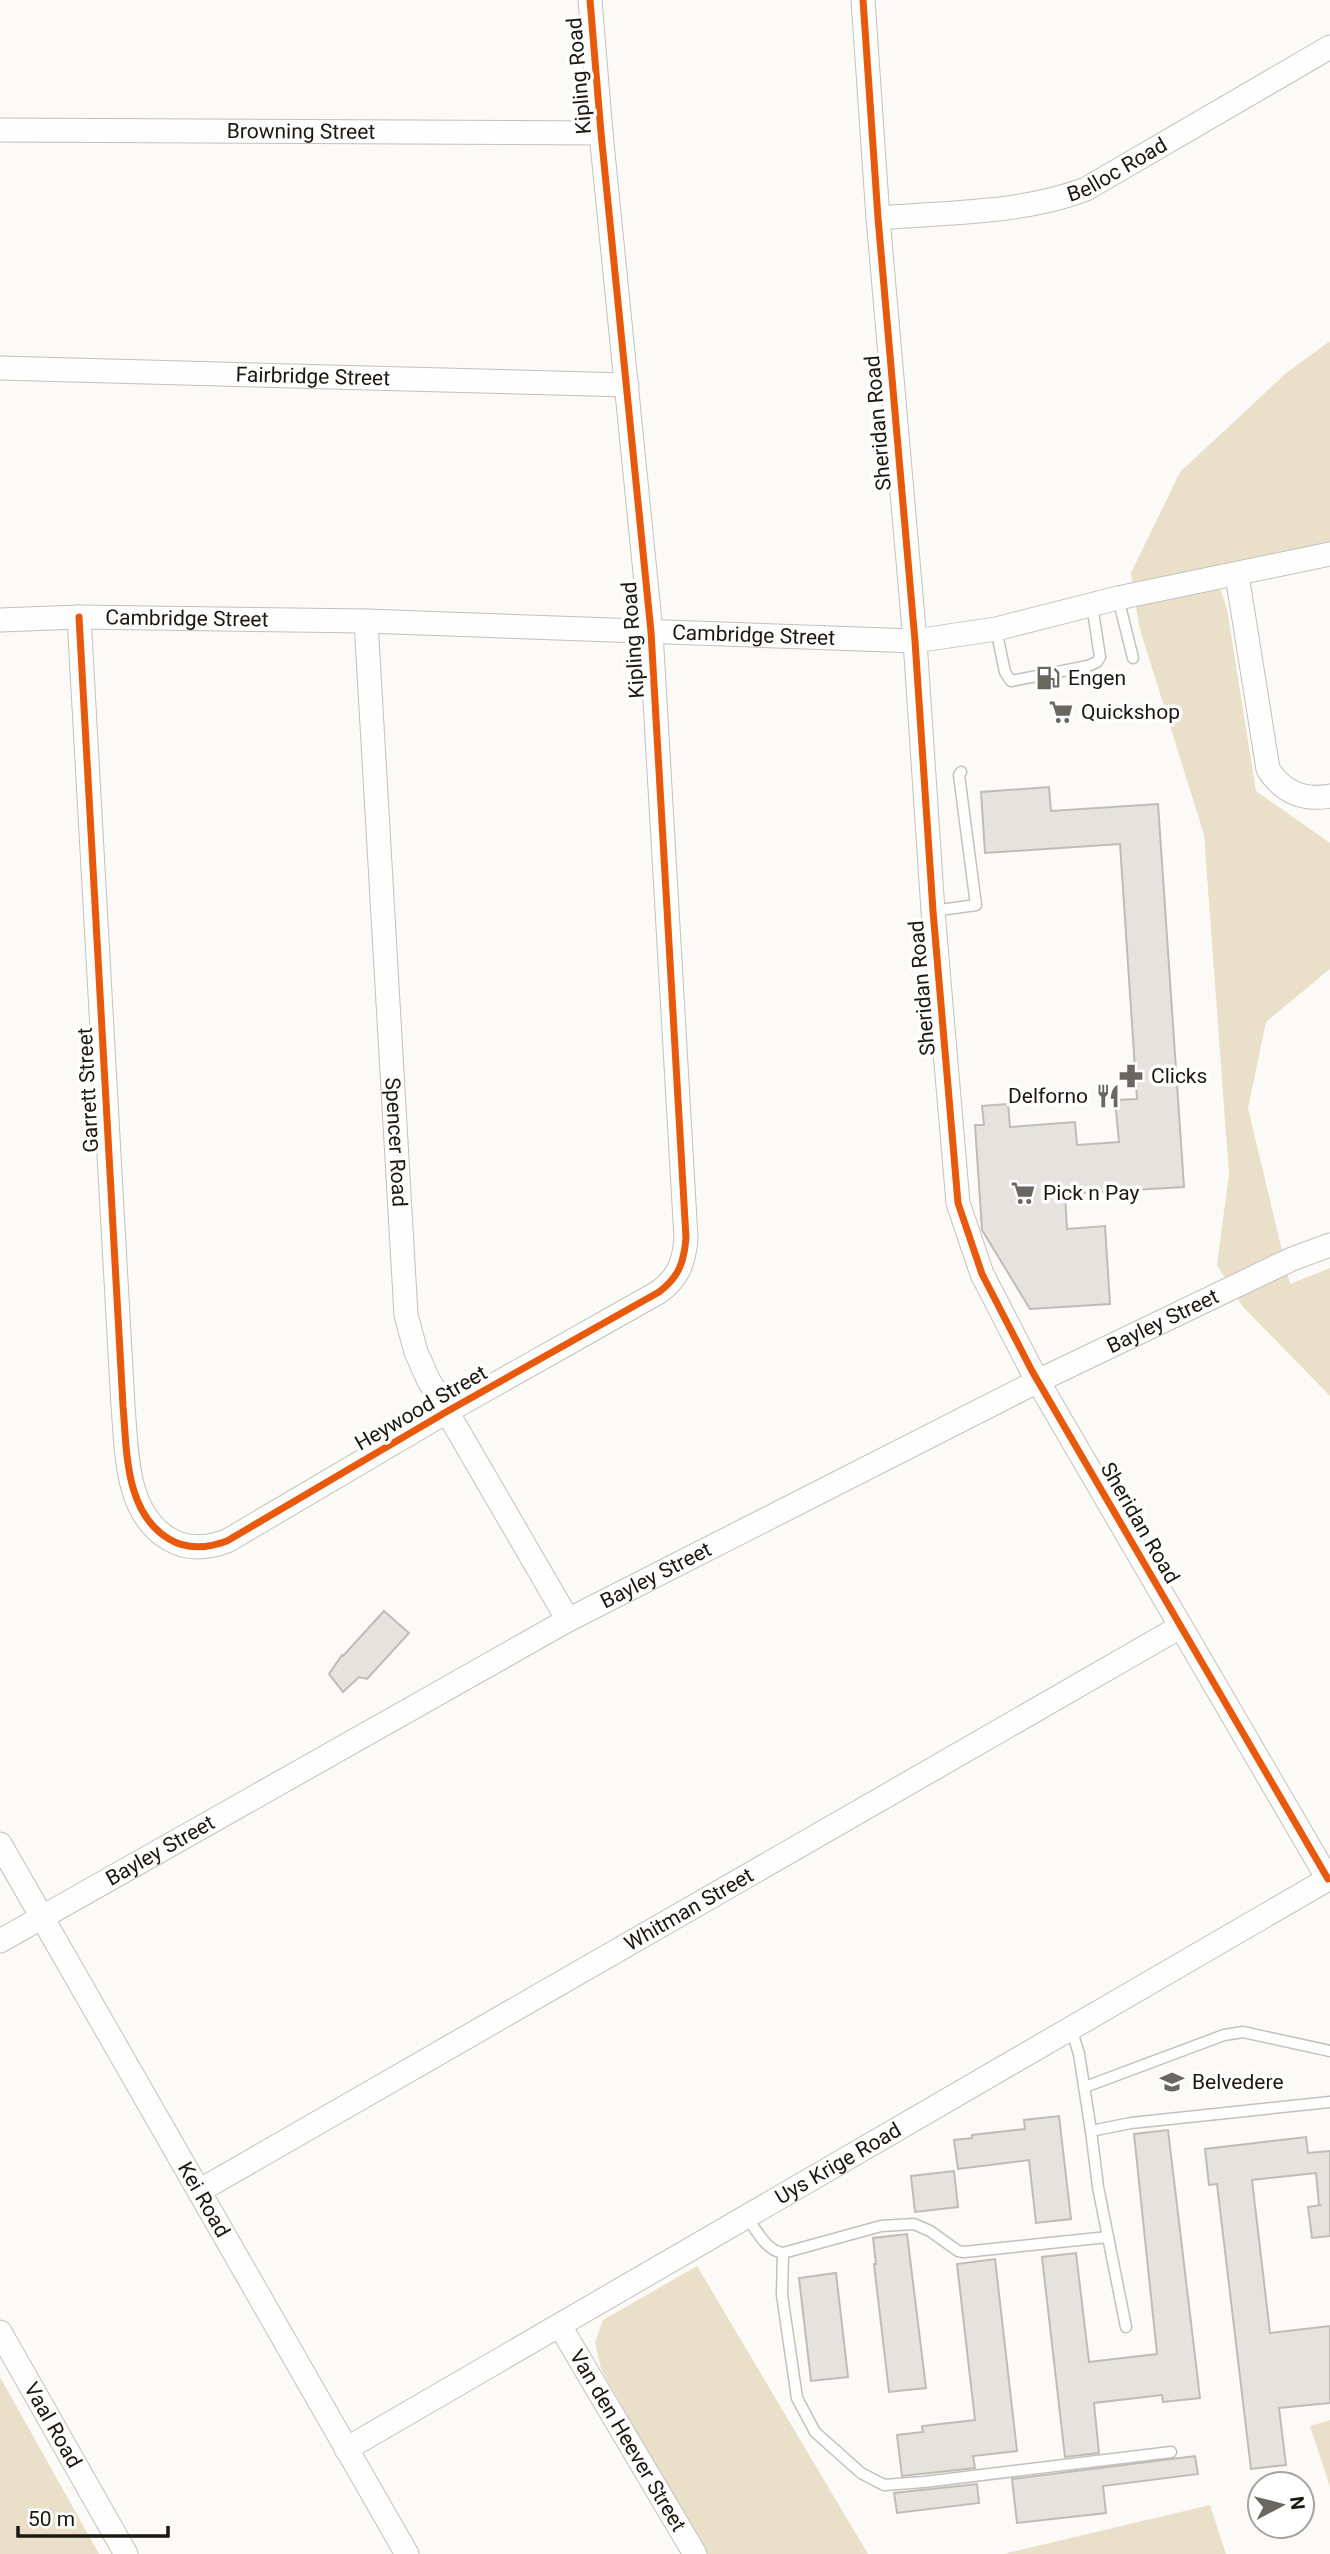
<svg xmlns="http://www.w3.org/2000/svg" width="1330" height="2554" font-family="Roboto,sans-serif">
  <rect width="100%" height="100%" fill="#fcfaf6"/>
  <g fill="#eae0ca">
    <polygon points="1330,341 1330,553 1217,579 1227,609 1256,791 1330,843 1330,969 1266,1022 1248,1108 1290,1284 1330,1268 1330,1396 1243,1307 1217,1265 1229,1174 1204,835 1139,626 1131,573 1180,472 1285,374"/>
    <polygon points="697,2266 868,2554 706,2554 601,2369 595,2342 603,2320"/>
    <polygon points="0,2377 99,2554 0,2554"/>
    <polygon points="1330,2420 1330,2487 1310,2426"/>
    <polygon points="1210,2505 1226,2554 1003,2554"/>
  </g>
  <g fill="#e6e3de" stroke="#bfbcb7" stroke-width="2">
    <polygon points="1049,787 1051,811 1158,804 1184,1187 1065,1194 1067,1229 1105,1226 1110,1304 1030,1309 982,1230 975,1125 984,1125 982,1106 1008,1104 1010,1127 1075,1122 1077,1145 1119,1142 1115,1100 1137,1099 1120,844 985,853 981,792"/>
    <polygon points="384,1611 409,1633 367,1679 359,1677 343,1692 329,1674 342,1655 343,1656"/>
    <polygon points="1059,2116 1071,2219 1036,2223 1029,2160 958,2169 954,2140 972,2138 972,2135 1025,2129 1024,2120"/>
    <polygon points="1168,2130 1200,2398 1163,2402 1162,2395 1094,2403 1099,2453 1065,2457 1042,2257 1076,2253 1089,2362 1157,2354 1134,2134"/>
    <polygon points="1306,2137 1308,2153 1330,2151 1330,2236 1312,2238 1308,2207 1321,2205 1319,2205 1316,2173 1252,2180 1270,2333 1330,2326 1330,2403 1279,2408 1286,2465 1251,2469 1217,2184 1209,2185 1205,2149"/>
    <polygon points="954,2171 958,2207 915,2212 911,2176"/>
    <polygon points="907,2234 926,2388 889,2392 874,2264 876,2264 873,2238"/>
    <polygon points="995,2259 1017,2451 973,2456 975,2468 902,2476 897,2435 923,2432 922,2426 975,2420 957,2264"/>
    <polygon points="836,2273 848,2377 811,2381 799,2278"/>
    <polygon points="1195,2456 1198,2474 1103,2486 1106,2513 1017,2523 1012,2479"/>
    <polygon points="977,2484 979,2503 897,2513 894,2493"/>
  </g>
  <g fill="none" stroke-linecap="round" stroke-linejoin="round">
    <g stroke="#c3c1bb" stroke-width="13">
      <g id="lane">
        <polyline points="1118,598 1133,658"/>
        <polyline points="996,629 1005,672 1011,681 1088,666 1097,662 1100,657 1092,605"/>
        <polyline points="933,911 976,905 959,775 961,772"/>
        <polyline points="1071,2028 1079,2054 1091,2131"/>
        <polyline points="1085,2087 1224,2035 1243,2032 1330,2051"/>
        <path d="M746,2216c10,13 20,35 37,37l98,-27 33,-2 16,7 28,20 6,1 144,-15 -10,-50 -7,-56 40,-8 199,-21"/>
        <polyline points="1108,2237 1126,2327"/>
        <polyline points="783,2253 782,2295 797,2398 815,2432 861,2473 884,2485 924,2482 1171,2452"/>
      </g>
    </g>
    <g stroke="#c3c1bb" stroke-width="25">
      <g id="street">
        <polyline points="863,0 878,218 915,641 933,911 958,1203 982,1274 1032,1371 1328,1879"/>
        <path id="s1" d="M0,130l601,3"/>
        <path id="s2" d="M878,218c68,-6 143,-4 208,-29l244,-142"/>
        <path id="s3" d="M0,368l627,17"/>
        <path d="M1237,575l31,194c14,23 36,32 62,27"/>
        <path d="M79,617l44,789c4,46 2,107 46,133 18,11 39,9 58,2l219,-129 213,-120c20,-15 25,-30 27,-54l-35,-606 -50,-499 -11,-133"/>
        <path id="s4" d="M0,620l79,-3 287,4 549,20 81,-12 122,-31 212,-44"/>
        <path id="s5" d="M366,621l40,694 10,37 12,27 140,241"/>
        <path id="s6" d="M0,1844l407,710"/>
        <path id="s7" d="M0,1941l568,-321 470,-239 254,-122 38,-14"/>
        <path id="s8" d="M199,2191l981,-564"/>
        <path id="s9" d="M560,2326l135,228"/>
        <path id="s10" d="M0,2332l126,222"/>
        <path id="s11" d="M346,2449l984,-571"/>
      </g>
    </g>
    <use href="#lane" stroke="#fffefe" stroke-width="10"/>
    <use href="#street" stroke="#fffefe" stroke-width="23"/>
    <g stroke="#fff" stroke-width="11">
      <g id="cycleway">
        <polyline points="863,0 878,218 915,641 933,911 958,1203 982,1274 1032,1371 1328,1879"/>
        <path d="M79,617l44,789c4,46 2,107 46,133 18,11 39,9 58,2l219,-129 213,-120c20,-15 25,-30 27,-54l-35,-606 -50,-499 -11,-133"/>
      </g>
    </g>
    <use href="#cycleway" stroke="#e8590c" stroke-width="7"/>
  </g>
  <defs>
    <g id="fuel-bare" transform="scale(1.89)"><path d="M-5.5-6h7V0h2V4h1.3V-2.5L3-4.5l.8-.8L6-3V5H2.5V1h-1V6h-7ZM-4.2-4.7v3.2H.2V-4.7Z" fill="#6a6761" stroke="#fff" stroke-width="2.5" paint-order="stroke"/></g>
    <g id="supermarket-bare" transform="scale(1.89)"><path d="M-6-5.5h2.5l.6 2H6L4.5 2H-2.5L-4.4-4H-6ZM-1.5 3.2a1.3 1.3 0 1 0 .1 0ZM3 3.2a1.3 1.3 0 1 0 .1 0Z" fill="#6a6761" stroke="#fff" stroke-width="2.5" paint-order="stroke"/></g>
    <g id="pharmacy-bare" transform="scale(1.89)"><path d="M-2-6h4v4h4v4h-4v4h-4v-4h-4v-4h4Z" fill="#6a6761" stroke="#fff" stroke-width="2.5" paint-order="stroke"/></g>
    <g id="restaurant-bare" transform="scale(1.89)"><path d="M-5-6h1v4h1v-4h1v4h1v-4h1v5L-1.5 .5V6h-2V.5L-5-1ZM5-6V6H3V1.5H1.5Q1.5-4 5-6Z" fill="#6a6761" stroke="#fff" stroke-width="2.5" paint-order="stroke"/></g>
    <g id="school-bare" transform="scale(1.89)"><path d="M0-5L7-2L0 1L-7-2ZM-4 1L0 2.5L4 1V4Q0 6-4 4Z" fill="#6a6761" stroke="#fff" stroke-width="2.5" paint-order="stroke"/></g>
  </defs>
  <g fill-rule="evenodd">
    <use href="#fuel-bare" x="1048" y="678"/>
    <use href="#supermarket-bare" x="1061" y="712"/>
    <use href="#pharmacy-bare" x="1131" y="1076"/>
    <use href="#restaurant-bare" x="1108" y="1096"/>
    <use href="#supermarket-bare" x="1023" y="1193"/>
    <use href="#school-bare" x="1172" y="2082"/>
  </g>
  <g text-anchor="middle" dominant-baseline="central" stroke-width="7" stroke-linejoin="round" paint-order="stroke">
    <g font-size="21" fill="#1c1811" stroke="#fff">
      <text transform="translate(579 76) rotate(-95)">Kipling Road</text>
      <text stroke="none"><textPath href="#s1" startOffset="301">Browning Street</textPath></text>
      <text stroke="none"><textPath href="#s2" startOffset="247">Belloc Road</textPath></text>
      <text stroke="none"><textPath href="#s3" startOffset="313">Fairbridge Street</textPath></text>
      <text transform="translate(878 423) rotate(-95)">Sheridan Road</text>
      <text stroke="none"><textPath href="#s4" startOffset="187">Cambridge Street</textPath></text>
      <text stroke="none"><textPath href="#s4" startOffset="754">Cambridge Street</textPath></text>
      <text transform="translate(633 640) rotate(-94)">Kipling Road</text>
      <text transform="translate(922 988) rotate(-95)">Sheridan Road</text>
      <text transform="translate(88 1090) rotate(-93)">Garrett Street</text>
      <text stroke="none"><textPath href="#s5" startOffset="522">Spencer Road</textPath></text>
      <text stroke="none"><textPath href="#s7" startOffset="1318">Bayley Street</textPath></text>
      <text transform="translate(421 1408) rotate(-30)">Heywood Street</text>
      <text transform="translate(1140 1523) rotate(60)">Sheridan Road</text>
      <text stroke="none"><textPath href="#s7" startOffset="751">Bayley Street</textPath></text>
      <text stroke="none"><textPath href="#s7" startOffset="184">Bayley Street</textPath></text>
      <text stroke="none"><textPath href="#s8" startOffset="565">Whitman Street</textPath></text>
      <text stroke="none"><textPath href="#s11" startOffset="569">Uys Krige Road</textPath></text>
      <text stroke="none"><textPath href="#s6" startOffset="410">Kei Road</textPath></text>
      <text stroke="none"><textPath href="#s10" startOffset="107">Vaal Road</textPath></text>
      <text stroke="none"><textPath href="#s9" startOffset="133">Van den Heever Street</textPath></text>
    </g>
    <g font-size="21" fill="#1c1811" stroke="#fff" text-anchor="start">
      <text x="1068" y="678">Engen</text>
      <text x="1081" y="712">Quickshop</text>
      <text x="1151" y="1076">Clicks</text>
      <text x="1088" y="1096" text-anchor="end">Delforno</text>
      <text x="1043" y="1193">Pick n Pay</text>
      <text x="1192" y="2082">Belvedere</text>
    </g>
  </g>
  <g transform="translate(1281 2505) rotate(83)"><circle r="33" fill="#ffffff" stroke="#a4a3a0" stroke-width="2"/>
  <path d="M0-5L12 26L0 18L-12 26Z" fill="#6a6761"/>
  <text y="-10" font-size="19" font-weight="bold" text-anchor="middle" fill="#1c1811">N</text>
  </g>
  <path d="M18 2526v10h150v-10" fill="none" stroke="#1c1811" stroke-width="3.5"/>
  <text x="28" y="2526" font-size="21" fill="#1c1811" stroke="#ffffff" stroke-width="5" paint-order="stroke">50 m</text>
</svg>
